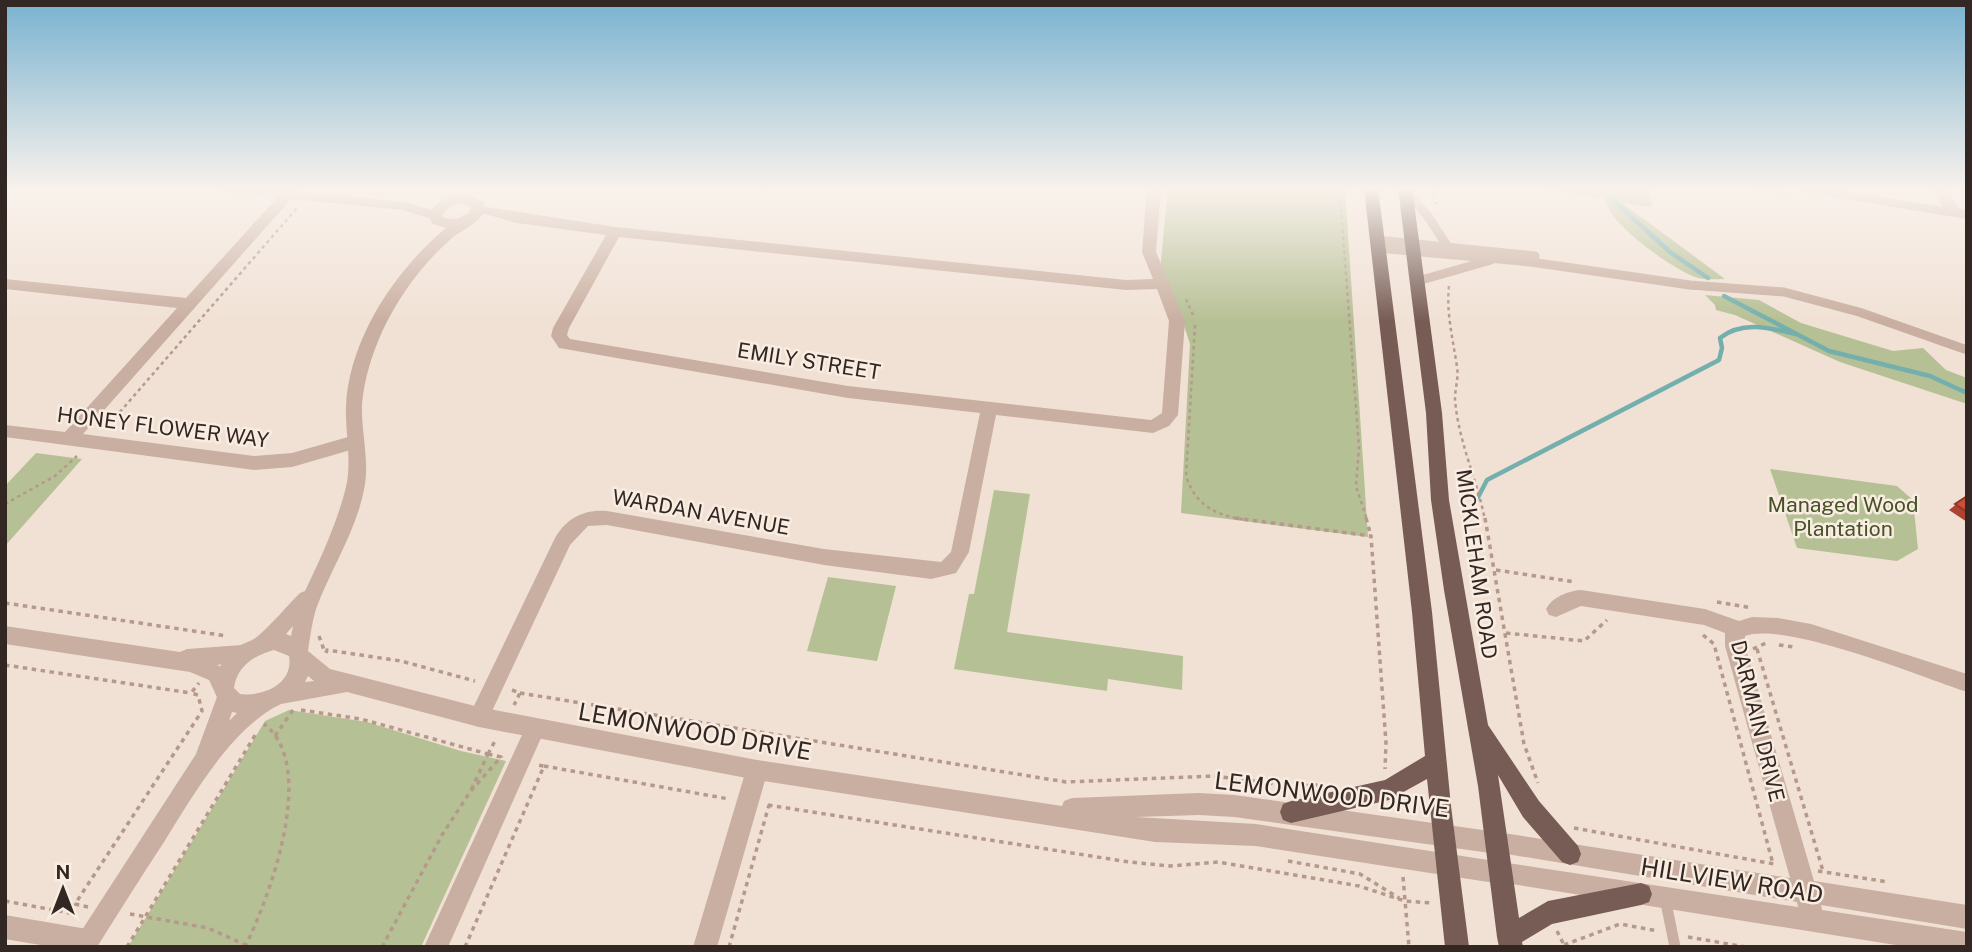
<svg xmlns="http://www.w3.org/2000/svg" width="1972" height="952" font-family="'Public Sans',sans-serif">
  <rect width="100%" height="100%" fill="#f1e1d5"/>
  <g fill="#b6c095">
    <polygon points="1168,188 1345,188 1368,537 1181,513 1190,344 1180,313 1160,271"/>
    <path d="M1535,188h114l3,19 -30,-4 103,76c-8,0 -19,1 -27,-1 -22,-6 -91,-55 -93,-79z"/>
    <polygon points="1705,295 1759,300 1801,323 1893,351 1923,348 1946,370 1967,378 1967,404 1840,362 1735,315 1716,310 1715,305"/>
    <polygon points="36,453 82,459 5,546 5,486"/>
    <polygon points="1770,469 1897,486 1913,500 1918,549 1897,561 1797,548"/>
    <polygon points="994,490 1030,494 1007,632 1183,656 1182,690 1108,679 1107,691 954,669 969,594 974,594"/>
    <polygon points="828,577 896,586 877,661 807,651"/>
    <polygon points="289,710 367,722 461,751 506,761 421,947 128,947 265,721"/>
  </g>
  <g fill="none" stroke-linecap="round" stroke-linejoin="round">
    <g stroke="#73afac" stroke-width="4.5">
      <polyline points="1600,188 1670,252 1708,278"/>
      <polyline points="1724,296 1829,351 1930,376 1967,393"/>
      <path d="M1475,503l12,-23 232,-120 3,-12 -2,-10c22,-18 51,-10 76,-4"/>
    </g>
    <g stroke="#b5998b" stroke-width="2.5" stroke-dasharray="3.5 3.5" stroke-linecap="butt">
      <polyline points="1342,188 1340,195 1359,448 1356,486 1367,520"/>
      <polyline points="1433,188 1436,204"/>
      <polyline points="1747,188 1791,194"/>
      <path d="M1449,286c-3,27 4,53 8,81 2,10 -2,21 -2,32 3,42 22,80 30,121"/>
      <polyline points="1186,299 1193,315"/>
      <path d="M1195,325l-9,151c10,31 32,40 62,44"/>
      <polyline points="106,428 297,208"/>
      <polyline points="5,504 55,476 77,456"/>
    </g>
    <g stroke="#b5998b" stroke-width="3.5" stroke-dasharray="4.5 4.5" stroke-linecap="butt">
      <polyline points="1235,518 1371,536 1386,743 1385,769"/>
      <polyline points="1366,518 1371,536"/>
      <polyline points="1485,518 1524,744 1538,783"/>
      <polyline points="1496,570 1575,582"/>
      <polyline points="1717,602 1752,608"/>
      <polyline points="5,603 227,636"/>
      <polyline points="1506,633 1584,641 1607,620"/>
      <polyline points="1703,635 1714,644 1773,864"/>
      <polyline points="319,636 324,650 327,650"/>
      <polyline points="1779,645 1794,647"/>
      <polyline points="1753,649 1766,643"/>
      <polyline points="1757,649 1823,871"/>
      <polyline points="326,653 327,650 401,661 475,681"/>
      <polyline points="5,665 191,693"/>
      <polyline points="512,690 520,693 514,705"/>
      <polyline points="520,693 1066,782 1214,776 1292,786 1319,785"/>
      <polyline points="301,710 361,719 488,754"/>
      <polyline points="275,736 293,710"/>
      <polygon points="488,754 501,757 470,792"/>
      <polyline points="488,754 496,739"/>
      <polyline points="544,766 729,799"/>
      <polyline points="1405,802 1422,804"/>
      <polyline points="768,805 1129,862 1170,866 1218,862 1359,886 1405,901 1431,903"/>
      <polyline points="1574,828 1774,864"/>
      <polyline points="1288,861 1360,874 1399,898"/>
      <polyline points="1818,871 1888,882"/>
      <polyline points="1403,877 1409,947"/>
      <polyline points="5,901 70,913"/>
      <polyline points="88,907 75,904 202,711 198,695 191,693 199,683"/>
      <polyline points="130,914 208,928 250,947"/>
      <polyline points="1557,931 1565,947"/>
      <polyline points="1688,937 1746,947"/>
      <polyline points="1564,945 1620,924 1658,931"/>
      <polyline points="127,947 257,732"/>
      <path d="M245,947c24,-49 74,-181 19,-223"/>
      <polyline points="382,947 442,835 470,792"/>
      <polyline points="465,947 544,766 538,765"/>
      <polyline points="729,947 769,805"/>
    </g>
    <g stroke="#c9afa1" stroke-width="9">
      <polyline points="1406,192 1427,215 1448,247"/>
      <polyline points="1377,240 1535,256"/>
      <polyline points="1378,248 1531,262 1690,285 1784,292 1859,312 1967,350"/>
      <polyline points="1418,281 1491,260"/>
    </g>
    <polyline stroke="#c9afa1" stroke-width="11" points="1665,898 1675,947"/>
    <g fill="#c9afa1" fill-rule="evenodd">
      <polygon points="215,188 261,188 404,202 440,212 442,215 435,220 403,210 291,199 83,434 254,456 292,453 355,435 361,437 364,442 361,447 292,467 254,470 5,437 5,425 65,432 177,308 5,289 5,279 186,298 277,198 222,192"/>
      <path d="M1147,188h14l-5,64 29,69 -7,94 -9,11 -16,7 -157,-18 -27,137 -13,21 -25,6 -107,-14 -217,-40 -19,1 -18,19 -84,179 -7,3 -7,-3 -3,-7 3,-7 82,-170c11,-21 29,-31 53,-29l217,38 117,13 10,-10 29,-139 -132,-15 -289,-50 -8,-12 2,-8 53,-93 -89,-12 -43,-12v-6l141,22 511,53 27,-1 -11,-27zM619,237l507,53 31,-1 12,32 -7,92 -11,7 -303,-34 -278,-47 -3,-4 2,-7z"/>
      <polygon points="1795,188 1826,188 1943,207 1932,188 1946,188 1959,209 1967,210 1967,219 1802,192"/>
      <path d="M1581,590l124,19 34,12 13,-4 26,1 33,6 156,50v18c-45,-15 -182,-71 -222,-56v10l69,235 153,24v24l-146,-24 1,5 145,22v15h-59l-415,-66 -3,-8 3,-8 8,-3 297,45 -1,-5 -308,-51 -3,-8 3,-8 8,-3 293,46 -65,-232v-13l-21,-8 -123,-19 -25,11 -7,-2 -3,-6c6,-12 22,-18 35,-19z"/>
      <polygon points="5,626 180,652 187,649 242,645 249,648 252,654 249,660 217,665 223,668 234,690 231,697 224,699 217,697 209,680 190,672 5,644"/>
      <polygon points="535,719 542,722 545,729 448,947 424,947 528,722"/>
      <polygon points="757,760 765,763 768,770 717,947 693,947 746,770 749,763"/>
      <polygon points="5,915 87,929 95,933 99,941 96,947 52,947 5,939"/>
    </g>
    <path fill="#c9afa1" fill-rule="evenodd" d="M466,194l18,8c6,17 -21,27 -32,36 -29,25 -54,59 -70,94 -10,22 -18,48 -20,72 -1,26 7,55 3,80 -7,45 -34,84 -49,125 -4,13 -6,28 -8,42l22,18 149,38 278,53 305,46 2,-5 8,-3 127,-5 35,2 263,37 8,3 3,8 -3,8 -8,3 -263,-37 -35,-2 -63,2 120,7 245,38 8,3 3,8 -3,8 -8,3 -245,-38 -101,-4 -398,-62 -278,-53 -132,-35 -66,12c-49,23 -89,93 -117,138 -23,35 -45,70 -67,105h-26l125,-193 21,-57c-9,-18 7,-41 22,-51 6,-4 14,-5 19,-10 15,-13 28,-29 42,-43l5,-2c16,-33 32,-68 41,-104 6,-25 -1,-56 0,-81 3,-67 50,-137 100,-178l-13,-4 -5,-9c9,-15 21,-19 38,-21zM461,203l10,4 -2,6 -12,6 -13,-1 -2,-3 7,-8zM293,626l-2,10 -5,-2zM274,650l15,6c5,28 -26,41 -49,38l-6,-6c3,-22 21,-33 40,-38zM308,676l6,5 -9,1zM232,712l5,1 -8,8z"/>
    <g fill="#765c54" fill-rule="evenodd">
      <polygon points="1364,188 1378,188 1432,612 1451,806 1469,947 1445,947 1427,779 1389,800 1291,823 1283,820 1280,812 1283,804 1291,801 1385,780 1425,756 1412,612"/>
      <polygon points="1398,188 1412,188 1442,413 1449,500 1488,725 1539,801 1578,846 1581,854 1578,862 1570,865 1562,862 1523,817 1498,775 1519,918 1548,901 1641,883 1649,886 1652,894 1649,902 1641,905 1552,924 1522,942 1523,947 1499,947 1497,937 1478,786 1444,590 1431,500 1426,413"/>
    </g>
  </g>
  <polygon fill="#af4331" points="1967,496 1967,522 1949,510"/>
  <polygon fill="#cb4e39" stroke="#8e3728" stroke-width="2" points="1967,496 1967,512 1955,504"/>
  <linearGradient id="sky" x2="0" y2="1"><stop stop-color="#79b2d0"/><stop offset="0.59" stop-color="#f9f2ec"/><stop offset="1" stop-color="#f9f2ec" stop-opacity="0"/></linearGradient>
  <rect width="1972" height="321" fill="url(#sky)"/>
  <g text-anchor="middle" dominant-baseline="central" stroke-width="5" stroke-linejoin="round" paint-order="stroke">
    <g font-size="21" fill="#332724" stroke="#f9ece1">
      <text transform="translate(809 361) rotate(9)">EMILY STREET</text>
      <text transform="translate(163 427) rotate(7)">HONEY FLOWER WAY</text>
      <text transform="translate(701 512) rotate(10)">WARDAN AVENUE</text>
      <text transform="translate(1477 564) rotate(82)">MICKLEHAM ROAD</text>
      <text transform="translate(1758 721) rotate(76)">DARMAIN DRIVE</text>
    </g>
    <g font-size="21" fill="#465227" stroke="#f9ece1">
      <text x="1843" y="504">Managed Wood<tspan x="1843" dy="24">Plantation</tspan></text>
    </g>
    <g font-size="24" fill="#332724" stroke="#f9ece1">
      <text transform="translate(695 731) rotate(10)">LEMONWOOD DRIVE</text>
      <text transform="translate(1332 794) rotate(7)">LEMONWOOD DRIVE</text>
      <text transform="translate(1732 880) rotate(9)">HILLVIEW ROAD</text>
    </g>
  </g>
  <rect width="1972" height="952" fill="none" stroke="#332724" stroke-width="14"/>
  <g transform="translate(63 889)" stroke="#f9ece1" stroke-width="5" paint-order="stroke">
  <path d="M0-5L12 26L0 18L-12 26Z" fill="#332724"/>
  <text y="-10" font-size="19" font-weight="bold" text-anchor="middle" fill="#332724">N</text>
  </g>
</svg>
